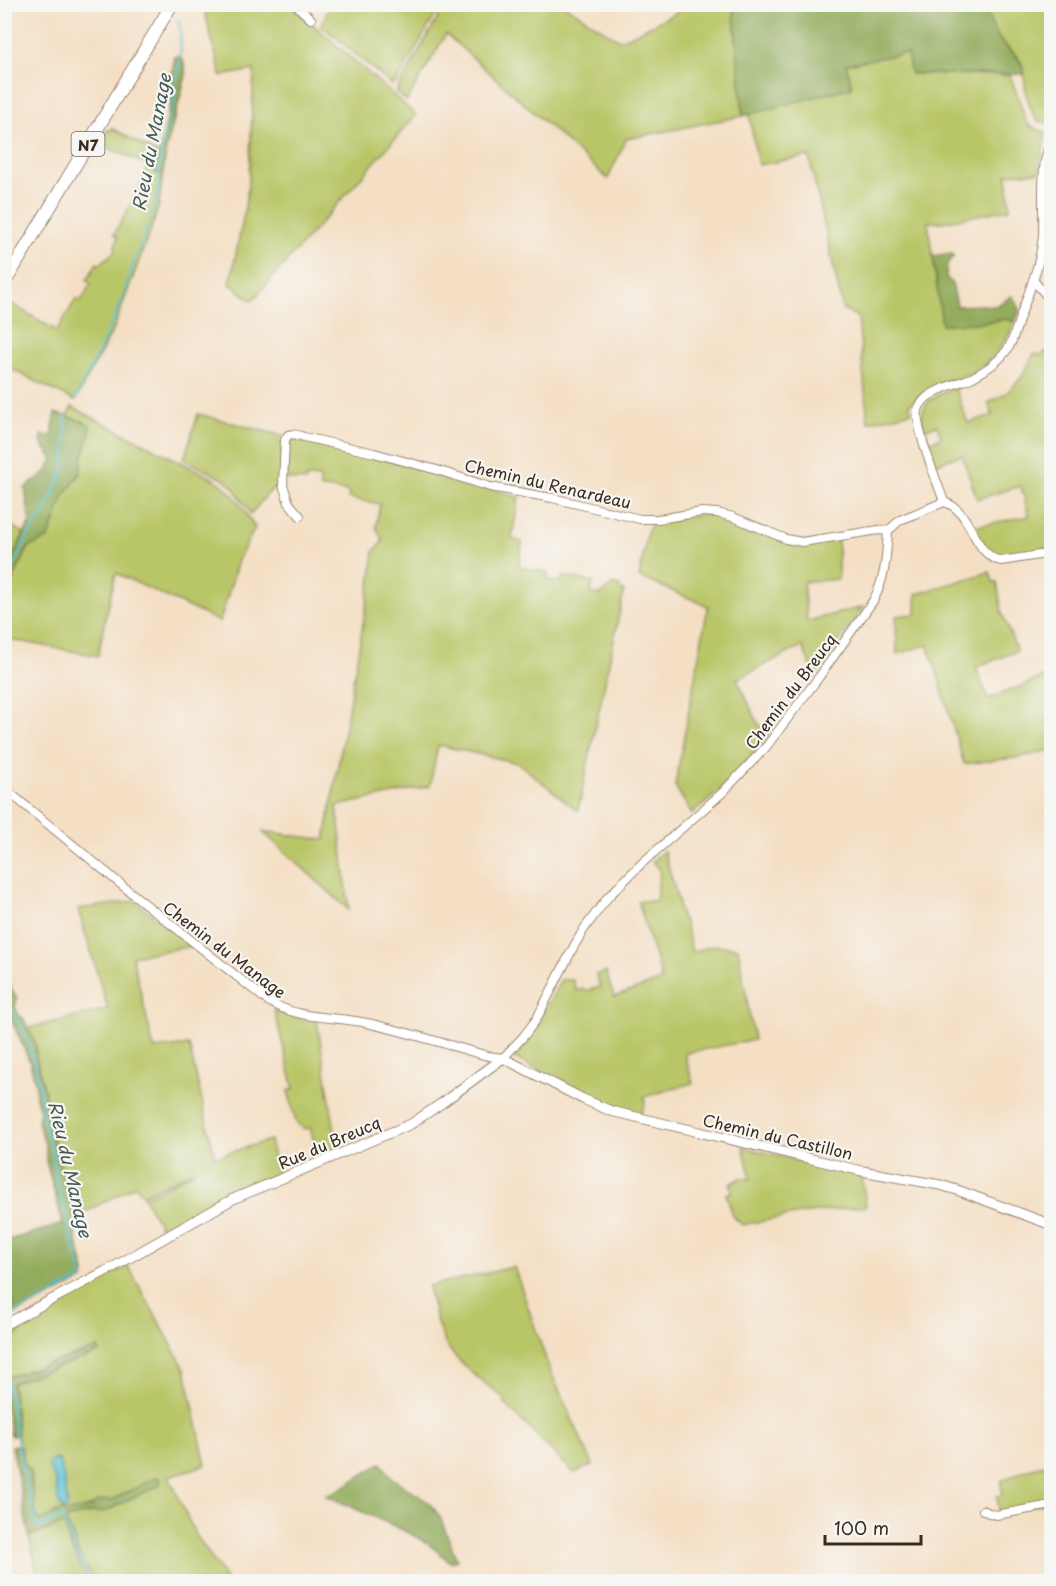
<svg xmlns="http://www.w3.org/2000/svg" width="1056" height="1586" font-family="'Playpen Sans',sans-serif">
  <rect width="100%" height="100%" fill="#f6f6f2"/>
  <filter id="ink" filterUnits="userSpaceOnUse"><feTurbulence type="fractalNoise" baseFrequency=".0167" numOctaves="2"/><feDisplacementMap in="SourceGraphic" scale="12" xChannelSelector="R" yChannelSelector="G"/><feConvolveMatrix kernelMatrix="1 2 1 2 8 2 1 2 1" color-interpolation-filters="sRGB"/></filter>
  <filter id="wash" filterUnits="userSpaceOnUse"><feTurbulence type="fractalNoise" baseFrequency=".008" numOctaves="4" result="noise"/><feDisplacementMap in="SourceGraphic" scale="24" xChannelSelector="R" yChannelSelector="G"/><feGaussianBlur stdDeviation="1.35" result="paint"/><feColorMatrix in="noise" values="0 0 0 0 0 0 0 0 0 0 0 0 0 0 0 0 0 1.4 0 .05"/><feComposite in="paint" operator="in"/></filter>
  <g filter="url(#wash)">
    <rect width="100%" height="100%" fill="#f4dfc4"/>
    <g fill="#b9c667" stroke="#7a7842" stroke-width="1.5">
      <polygon points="203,5 291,5 416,115 252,301 230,284 244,214 249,179 254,70 221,76"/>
      <polygon points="331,5 331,4 441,5 396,83 392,85 321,25"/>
      <polygon points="445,5 564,5 619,40 630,36 691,5 733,5 743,116 626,139 608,179 446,34 407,101 396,92"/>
      <polygon points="983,5 1050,5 1052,12 1051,123 1037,121 1032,112 1026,94 1023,66 1018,57 999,39"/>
      <path d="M907,52l5,22 98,1 18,50 18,8 -7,39 -32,2 3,35 -68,13h-14l14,102 38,-1 26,-4 9,3c-12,26 -24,42 -51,54 -7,3 -15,4 -22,8 -6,3 -12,6 -17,9 -6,4 -10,9 -16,11l3,8 -44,10 -10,-105 -15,-7 -34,-154 -51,9 -9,-51 103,-27 -6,-23z"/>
      <polygon points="112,128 158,154 155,171 158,174 163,173 159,204 156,215 114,328 75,401 5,366 4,302 5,300 57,331 76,299 81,301 91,283 87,280 97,263 99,265 116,250 115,246 118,237 114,234 139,190 148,165 99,144 107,130 110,131"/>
      <path d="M1051,348v200c-14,3 -50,14 -62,4 -7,-6 -11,-17 -16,-25l56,-11 -8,-30 -44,13 -15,-44 -27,9 -8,-21 14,-6 -4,-12 -13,5c-8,-27 9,-34 31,-42l13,35 25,-8 -5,-12 19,-10 14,-15 13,-24 7,1z"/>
      <path d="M72,407l144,73c18,12 28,30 39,48l-17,32 -18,62 -104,-49 -11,46 -7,37 -91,-17 -2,17v-55l5,-5 -1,-9 20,-40 25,-23 8,-27 18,-23 2,-14 8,-26 -5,-12 -18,-6z"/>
      <polygon points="198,414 283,436 281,486 269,492 251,514 233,487 227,481 184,459"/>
      <polygon points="289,438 389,460 519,497 512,539 522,542 519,567 548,572 548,580 560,582 563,576 593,582 591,593 600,595 613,584 620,586 620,590 624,591 578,811 518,763 438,745 430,786 337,806 349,910 262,831 325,840 371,579 374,551 383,541 376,527 380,504 348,498 349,492 320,487 320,478 307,477 306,481 285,479 287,444"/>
      <polygon points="700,515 713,515 727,518 790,543 838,539 838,579 803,582 807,621 863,607 815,675 802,646 737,679 758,723 769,736 718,792 692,814 675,786 708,606 639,577 648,529 653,523"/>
      <polygon points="5,523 24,533 5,574"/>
      <polygon points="990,572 993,582 997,582 1002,613 1017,651 976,667 988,699 1051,674 1051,750 1021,757 964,764 935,666 927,645 897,654 896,616 916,614 916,594"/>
      <polygon points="664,851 679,904 678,906 682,919 684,920 692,952 715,945 738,948 754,1040 684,1053 693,1083 644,1097 645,1103 641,1114 606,1104 592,1099 513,1057 513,1053 537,1024 561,980 573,980 576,991 583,989 585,991 600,987 596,975 606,972 614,997 662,980 638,901 656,901 660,870 652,861"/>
      <path d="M135,901c19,16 39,30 58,45l-61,10 22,93 35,-4 26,112 55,-17 8,35 -50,21 -64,37 -20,-35 49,-26 1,-2 -51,25 -7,-10 -61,33 -29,-103 -1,-23 -9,-34v-13l-8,-17 80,-19 -30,-100z"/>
      <polygon points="274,1010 292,1016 317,1021 338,1150 319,1158 310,1128 304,1129 296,1122 288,1091 294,1089"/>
      <polygon points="743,1147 862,1176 866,1206 800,1214 742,1225 733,1216 726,1194 732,1192 730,1184 741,1178 751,1179"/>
      <path d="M128,1266l57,103 21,96 -37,11 25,56 33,49h-134l-14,-26c-1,-11 -9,-24 -13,-36l27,-7 17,-2 47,-32 -47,23 -45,13 -3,-4 -23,11 -3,-6 -15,-67 -2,-1 -7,-64 88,-31 -2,-4 -90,29 -3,-16 3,-13 12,-17 20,-14 -2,-4z"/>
      <path d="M514,1267l35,101 44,97 -19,8 -70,-70 2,-3c-19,-16 -42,-31 -57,-51 -12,-18 -16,-42 -21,-63z"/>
      <polygon points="1051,1463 1051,1502 999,1513 997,1496 1002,1495 1001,1481 1025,1470"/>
      <polygon points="64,1523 69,1539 69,1544 89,1581 39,1581 29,1536"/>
    </g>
    <g fill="#92ab5c" stroke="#666a3d" stroke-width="1.5">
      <path d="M733,5h250c6,11 10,25 17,35 11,14 20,15 25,34h-114l-4,-21 -61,11 6,23 -109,29z"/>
      <path d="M179,56c6,5 6,12 7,19l-20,75 -3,23 -5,1 -3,-3 17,-72 -5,-3 8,-39z"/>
      <polygon points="951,253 954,256 947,264 946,277 952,284 957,306 982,305 996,306 1012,296 1020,309 1015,322 1006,319 980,323 942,324 933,256"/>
      <polygon points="55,413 85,422 90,426 90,434 82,460 80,474 63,497 54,524 47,539 29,547 9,587 10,596 5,601 5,574 30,522 25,488 46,472 53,459 41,443 42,435 52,436"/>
      <polygon points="4,981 9,984 17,999 15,1007 20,1017 23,1018 36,1045 36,1058 45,1092 46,1115 75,1218 72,1222 85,1272 83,1280 15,1314 5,1260 5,1241 63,1224 46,1161 46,1148 38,1122 40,1111 36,1097 36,1085 30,1062 5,1005"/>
      <polygon points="38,1313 40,1317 20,1331 8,1348 5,1361 8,1377 98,1348 100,1352 12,1383 18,1435 12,1436 11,1435 5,1404 5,1330"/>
      <path d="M16,1445l5,3 3,17 6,5 6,45 3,6 23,-11 3,3 27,-6 4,-5 11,-2 3,1 47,-24 3,2v6l-47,22c-4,5 -14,6 -20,5l-27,7c3,12 12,24 13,36h-3c-7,-9 -8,-21 -12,-31l-35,12 -17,-90z"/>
      <polygon points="381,1463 392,1478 428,1502 435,1510 440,1517 457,1560 450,1562 426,1542 405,1531 325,1495 337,1491"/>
    </g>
    <path fill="#58c2d4" stroke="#4a7679" stroke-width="1.5" d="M58,1459c7,13 7,31 10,46l-1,3 -3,2 -5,-6 -4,-23 -7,-16 3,-4z"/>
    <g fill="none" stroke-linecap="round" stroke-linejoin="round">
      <g stroke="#58c2d4" stroke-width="2">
        <polyline points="75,399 99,352 122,300 132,267 153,212 159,184 160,156 163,137 173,105 181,50 180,25 177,19"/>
        <polyline points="4,583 30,533 44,512 57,486 65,466 66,415"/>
        <polyline points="4,993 28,1042 35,1066 39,1085 41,1106 46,1132 53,1154 56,1179 83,1278 13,1314"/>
        <polyline points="4,1349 17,1327"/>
        <polyline points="4,1368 23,1471 36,1521 39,1527 63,1517 77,1555 90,1582"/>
      </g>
    </g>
  </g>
  <g filter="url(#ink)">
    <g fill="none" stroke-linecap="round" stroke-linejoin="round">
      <g stroke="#988471" stroke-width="10">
        <g id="minor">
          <polyline points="295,4 311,19"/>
          <polyline points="1033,280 1052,302"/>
          <path d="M944,502c-6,-19 -30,-75 -26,-92 5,-19 37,-25 53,-32 14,-7 30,-18 38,-31 5,-9 8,-21 11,-30 10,-28 21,-54 23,-83 1,-25 -2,-49 2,-73 2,-8 4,-15 7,-22"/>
          <path d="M944,502c29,8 28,53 57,59l51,-8"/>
          <path d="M300,516l-11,-13 -6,-18 2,-45 3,-5c6,-2 10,0 16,2l70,16 63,17 53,17 62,11 88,21h18l44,-7 15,1 16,4 53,22 16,3 77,-12 9,1"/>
          <path d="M4,788l125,103 139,110c31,19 65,15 99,22 41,9 81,22 121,33l15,2 20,-21 13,-17 37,-72 11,-19 24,-32 33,-33 81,-71 44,-46 53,-70 54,-76c13,-24 13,-43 15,-70l12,-11 44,-18"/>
          <polyline points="983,1510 989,1513 996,1515 1052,1505"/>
        </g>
      </g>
      <g stroke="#988471" stroke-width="11">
        <polyline id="tertiary" points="4,1325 117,1265 233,1199 411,1124 442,1103 503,1058 583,1099 611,1111 862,1171 940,1185 957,1190 1052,1225"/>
      </g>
      <g stroke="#988471" stroke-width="14">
        <polyline id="primary" points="4,284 172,4"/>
      </g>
      <use href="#minor" stroke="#fff" stroke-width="8"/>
      <use href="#tertiary" stroke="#fff" stroke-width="9"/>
      <use href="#primary" stroke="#fff" stroke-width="12"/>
    </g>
  </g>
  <g text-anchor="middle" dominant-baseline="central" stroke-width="4.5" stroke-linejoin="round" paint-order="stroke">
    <rect fill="#f6f6f2" stroke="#73675e" stroke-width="1.5" x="71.5" y="132" width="33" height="24" rx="4.5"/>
    <g font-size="15" font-weight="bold" fill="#3b2a1e">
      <text x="88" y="144">N7</text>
    </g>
    <g font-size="16" fill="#3b2a1e" stroke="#f6f6f2">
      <text transform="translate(548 483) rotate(13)">Chemin du Renardeau</text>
      <text transform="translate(790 691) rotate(-53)">Chemin du Breucq</text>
      <text transform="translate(225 949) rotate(37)">Chemin du Manage</text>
      <text transform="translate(778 1136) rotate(13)">Chemin du Castillon</text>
      <text transform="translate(329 1142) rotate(-23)">Rue du Breucq</text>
    </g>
    <g font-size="18" font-style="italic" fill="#445855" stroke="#f6f6f2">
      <text transform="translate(151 142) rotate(-79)">Rieu du Manage</text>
      <text transform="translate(71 1169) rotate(77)">Rieu du Manage</text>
    </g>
  </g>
  <rect width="1056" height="1586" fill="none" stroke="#f6f6f2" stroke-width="24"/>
  <path d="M825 1535v9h96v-9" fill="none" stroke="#3b2a1e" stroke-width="3"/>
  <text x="834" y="1535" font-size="18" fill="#3b2a1e" stroke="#f6f6f2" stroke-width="4.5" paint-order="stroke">100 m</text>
</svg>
